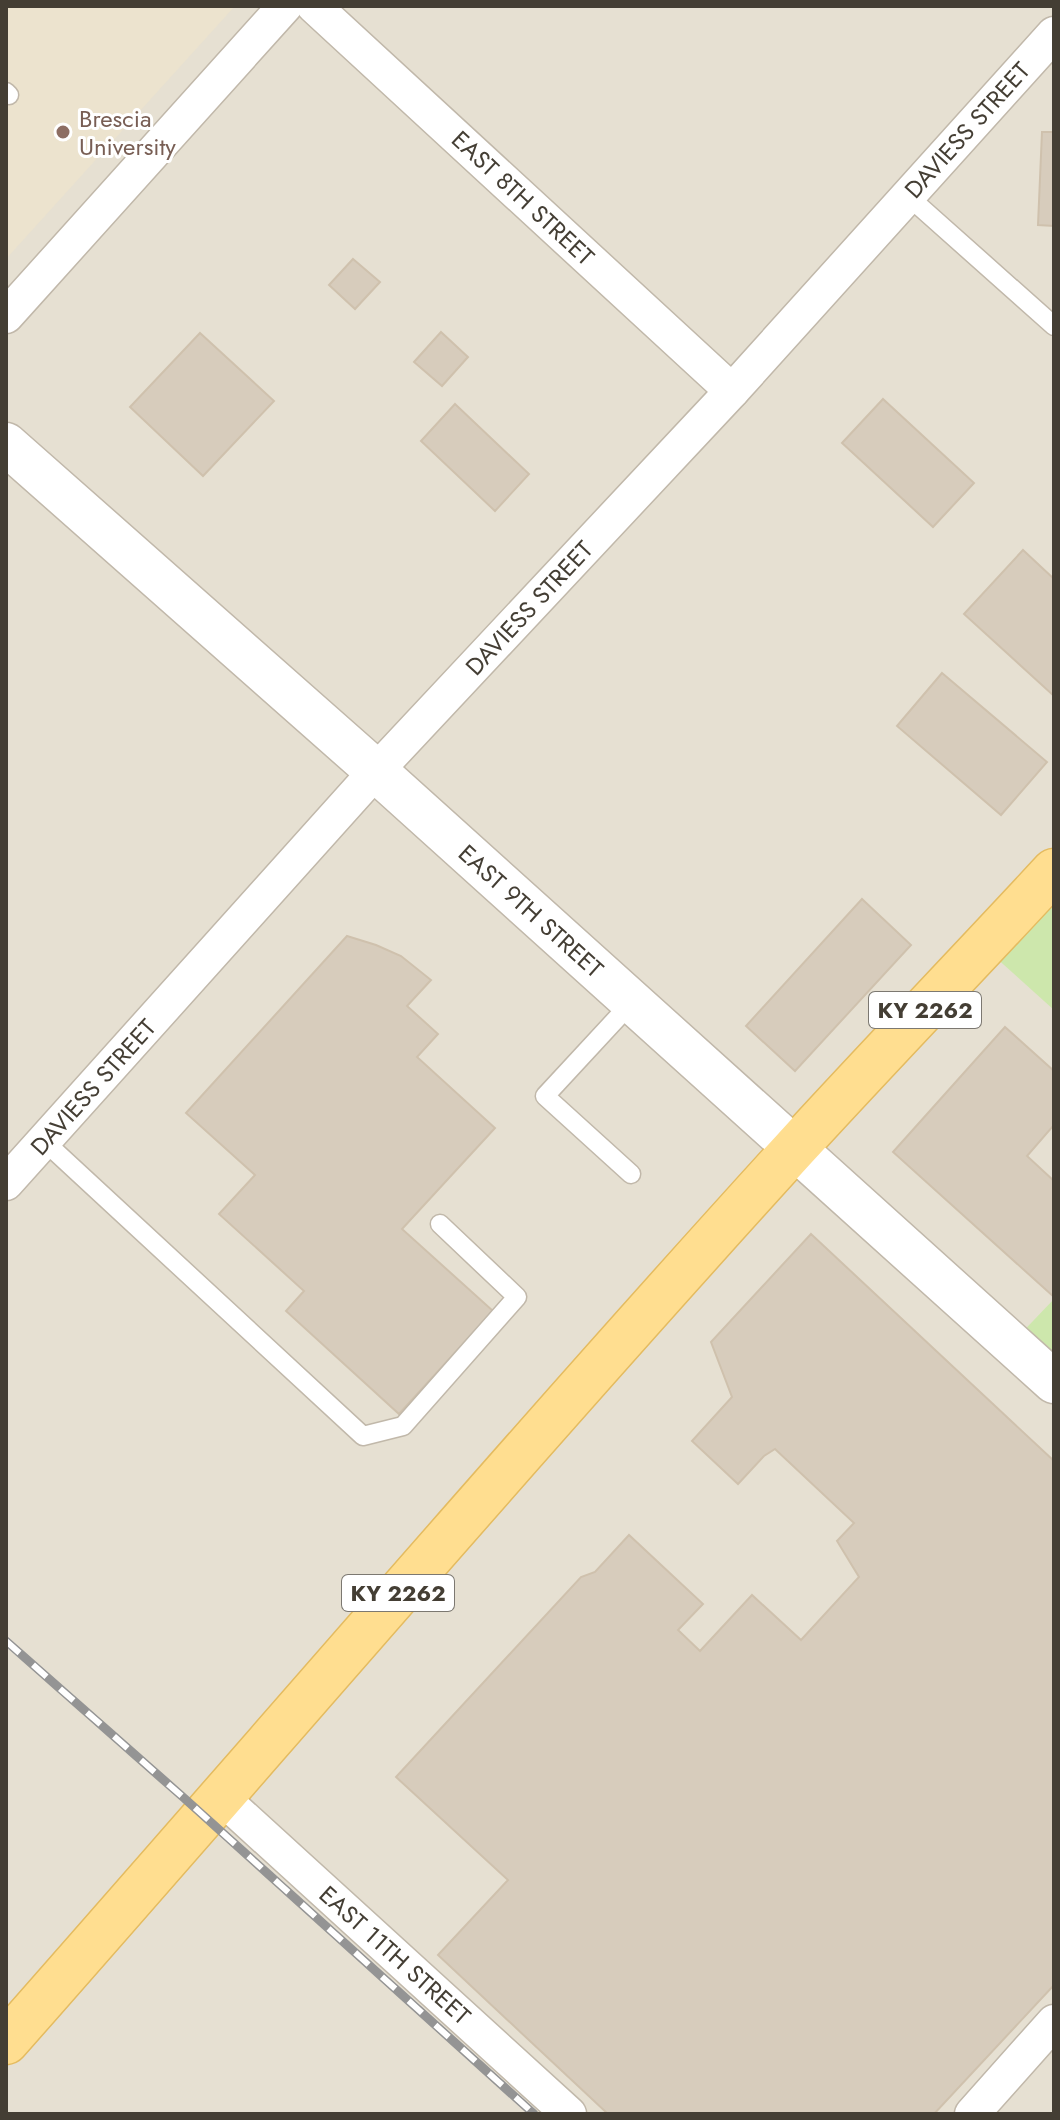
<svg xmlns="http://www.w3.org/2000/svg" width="1060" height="2120" font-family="Jost,sans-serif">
  <rect width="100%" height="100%" fill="#f2eee4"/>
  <rect fill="#e6e0d2" x="6" y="6" width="1048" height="2108"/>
  <polygon fill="#ece3ce" points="6,6 235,6 6,259"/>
  <g fill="#cde7ac">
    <polygon points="1054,871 1054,1010 984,947"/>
    <polygon points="1054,1299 1054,1382 1011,1344"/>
  </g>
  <g fill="#d7ccbc" stroke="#cfc1ad" stroke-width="2">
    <polygon points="1042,132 1054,132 1054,226 1038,225"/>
    <polygon points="353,259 380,282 355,309 329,285"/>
    <polygon points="441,332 468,357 442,386 414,362"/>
    <polygon points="200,333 274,401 203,476 130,407"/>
    <polygon points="883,399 974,483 933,527 842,443"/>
    <polygon points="455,404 529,474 495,511 421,441"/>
    <polygon points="1023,550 1054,579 1054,696 964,614"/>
    <polygon points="942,673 1047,762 1001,815 897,726"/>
    <polygon points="862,899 911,945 795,1071 746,1026"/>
    <polygon points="347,936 376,945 401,956 431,980 407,1006 438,1034 417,1057 495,1128 402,1229 493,1311 399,1414 286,1311 304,1291 219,1214 255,1175 186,1113"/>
    <polygon points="1005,1027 1054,1071 1054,1125 1027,1156 1054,1181 1054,1297 893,1152"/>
    <polygon points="811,1234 1054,1461 1054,1985 934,2114 608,2114 438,1955 508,1880 396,1777 581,1577 595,1572 629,1535 703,1604 678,1630 700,1651 752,1595 801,1640 859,1577 837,1541 854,1523 775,1449 764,1456 738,1484 692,1441 732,1397 711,1342"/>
  </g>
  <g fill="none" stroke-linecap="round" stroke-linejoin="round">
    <g stroke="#c1b8aa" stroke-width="21">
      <g id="service">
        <polyline points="6,92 9,95"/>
        <polyline points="908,196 1054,326"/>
        <polyline points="44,1141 363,1436 403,1426 517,1297 440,1224"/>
        <polyline points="631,1174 545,1096 632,1002"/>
      </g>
    </g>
    <g stroke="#c1b8aa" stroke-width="37">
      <g id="minor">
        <polyline points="314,6 732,391"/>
        <polyline points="6,316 285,6"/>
        <polyline points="6,1183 376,771 732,391 1054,34"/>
        <polyline points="221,1797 569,2114"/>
        <polyline points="972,2114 1054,2022"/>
      </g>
    </g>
    <g stroke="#c1b8aa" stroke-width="45">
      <polyline id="tertiary" points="6,444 376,771 1054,1382"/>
    </g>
    <g stroke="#e4bb60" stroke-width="47">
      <path id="primary" d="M6,2042c263,-298 521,-600 789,-894 85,-93 173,-184 259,-277"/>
    </g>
    <use href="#service" stroke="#fff" stroke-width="18"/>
    <use href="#minor" stroke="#fff" stroke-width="34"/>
    <use href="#tertiary" stroke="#fff" stroke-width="42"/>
    <use href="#primary" stroke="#ffde90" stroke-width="44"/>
    <g stroke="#949494" stroke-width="9">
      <polyline id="rail" points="6,1641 184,1798 534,2114"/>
    </g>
    <use href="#rail" stroke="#fff" stroke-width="6" stroke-dasharray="18" stroke-linecap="butt"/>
  </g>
  <circle fill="#8d6e63" stroke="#fff" stroke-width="3" cx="63" cy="132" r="8"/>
  <g text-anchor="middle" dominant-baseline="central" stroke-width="6" stroke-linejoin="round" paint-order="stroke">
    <g fill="#fff" stroke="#7c7871" stroke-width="2">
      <rect x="869" y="992" width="112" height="36" rx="6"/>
      <rect x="342" y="1575" width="112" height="36" rx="6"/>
    </g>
    <g font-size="22" font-weight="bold" fill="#443e34">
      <text x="925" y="1010">KY 2262</text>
      <text x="398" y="1593">KY 2262</text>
    </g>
    <g font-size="24" fill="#785e54" stroke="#fff" text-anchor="start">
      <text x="79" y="118">Brescia<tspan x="79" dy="28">University</tspan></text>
    </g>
    <g font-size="24" fill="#443e34" stroke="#fff">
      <text transform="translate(967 130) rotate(-48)">DAVIESS STREET</text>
      <text transform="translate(523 198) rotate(43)">EAST 8TH STREET</text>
      <text transform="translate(529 608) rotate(-47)">DAVIESS STREET</text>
      <text transform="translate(531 911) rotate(42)">EAST 9TH STREET</text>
      <text transform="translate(93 1087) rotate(-48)">DAVIESS STREET</text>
      <text transform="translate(395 1955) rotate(42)">EAST 11TH STREET</text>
    </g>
  </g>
  <rect width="1060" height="2120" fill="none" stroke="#443e34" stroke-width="16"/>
</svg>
